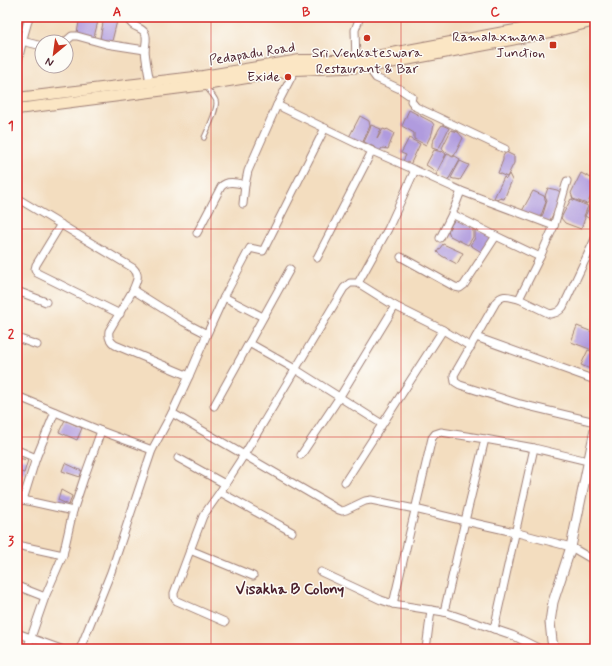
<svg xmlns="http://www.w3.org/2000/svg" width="612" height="666" font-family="Mynerve,sans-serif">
  <rect width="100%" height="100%" fill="#fdfcf7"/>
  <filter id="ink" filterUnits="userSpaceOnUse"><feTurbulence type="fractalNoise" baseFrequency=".025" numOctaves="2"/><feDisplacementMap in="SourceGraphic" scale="8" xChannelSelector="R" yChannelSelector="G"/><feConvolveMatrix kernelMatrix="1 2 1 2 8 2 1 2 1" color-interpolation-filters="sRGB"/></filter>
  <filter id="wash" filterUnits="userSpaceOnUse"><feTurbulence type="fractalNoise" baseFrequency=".012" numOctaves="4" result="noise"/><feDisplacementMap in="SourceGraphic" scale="16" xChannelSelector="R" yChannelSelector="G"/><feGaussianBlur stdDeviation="0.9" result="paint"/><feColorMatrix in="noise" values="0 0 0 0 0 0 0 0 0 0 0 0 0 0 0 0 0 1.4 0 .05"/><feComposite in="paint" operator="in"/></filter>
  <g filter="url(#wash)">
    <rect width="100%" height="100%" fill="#f3ddbf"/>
    <g id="blocks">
      <g fill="#b09bde">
        <polygon points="80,17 99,17 94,37 77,33"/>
        <polygon points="104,17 118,17 112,41 100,39"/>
        <polygon points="409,110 432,122 434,125 432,133 426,145 414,139 414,133 402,126"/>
        <polygon points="360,116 369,121 370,126 362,144 349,137"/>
        <polygon points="371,125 381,129 377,139 383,129 386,130 387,129 394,133 393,136 388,149 382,148 379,152 373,148 374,147 364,142 370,129"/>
        <polygon points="442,125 449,128 438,150 432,148 432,143 439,129"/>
        <polygon points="451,130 458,132 463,138 454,156 444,151 442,148"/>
        <polygon points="409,138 420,144 410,165 403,161 406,155 401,153"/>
        <polygon points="434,150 442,152 442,151 446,154 437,172 426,165"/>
        <polygon points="506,152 514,156 514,163 507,177 498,173 503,160 503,156"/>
        <polygon points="447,154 453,157 455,156 460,159 447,182 436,175"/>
        <polygon points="460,161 469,165 460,180 456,179 454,179 451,178"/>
        <polygon points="581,173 595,180 595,183 592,191 593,192 587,204 573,199 571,193"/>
        <polygon points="509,174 512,180 504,199 500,198 497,200 494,198 504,177 506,179"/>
        <polygon points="548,188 557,190 562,193 557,207 549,222 540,219 543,214 547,200 545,196"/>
        <polygon points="533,191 544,196 546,202 540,218 522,211"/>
        <polygon points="571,199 588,206 584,216 585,218 581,229 565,223 561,218"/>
        <polygon points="590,206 595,209 595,222 585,216"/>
        <polygon points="455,219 473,228 473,237 468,245 450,236 448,230"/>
        <polygon points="475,229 489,234 491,241 483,253 470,245 475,238"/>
        <polygon points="443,244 463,253 457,264 442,256 437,252"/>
        <polygon points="577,326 595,333 595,351 571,342"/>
        <polygon points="588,350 595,353 595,371 581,365"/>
        <polygon points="65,420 82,428 77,440 59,432"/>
        <polygon points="17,458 28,460 24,473 17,471"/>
        <polygon points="65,463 82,471 80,477 62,471"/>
        <polygon points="61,490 72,496 69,505 58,500"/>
      </g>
    </g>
  </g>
  <g filter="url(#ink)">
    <use href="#blocks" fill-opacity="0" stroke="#9e7e75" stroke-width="1"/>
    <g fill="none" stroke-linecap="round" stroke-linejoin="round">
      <g stroke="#9e7e75" stroke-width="5.5">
        <g id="service">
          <polyline points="592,127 595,122"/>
          <path d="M204,138c3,-8 14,-28 12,-37 -2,-6 -8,-10 -11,-16"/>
        </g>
      </g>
      <g stroke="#9e7e75" stroke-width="9">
        <g id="minor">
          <path d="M127,17c5,12 14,9 18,16 3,5 0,12 0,18 1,10 3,21 5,31"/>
          <polyline points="22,41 42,46"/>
          <polyline points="65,42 72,36 77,36 106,44 145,50"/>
          <polyline points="356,60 355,30 360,17"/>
          <polyline points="17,65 24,35 29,17"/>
          <polyline points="368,67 376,78 400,89 412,97 411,101 416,107 505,149"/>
          <polyline points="277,105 295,70"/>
          <path d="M567,181l-13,45 -14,31 -21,42c-10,-2 -16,-6 -23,3l-42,73 1,7 5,3 60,19 75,18"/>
          <path d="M17,204l3,-4 113,68c8,8 3,13 0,22"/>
          <polyline points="243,204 245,185 248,171 277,105 372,151 415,170 461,191 554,226"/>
          <polyline points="452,214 496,236"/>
          <polyline points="61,224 36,265 35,269 37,273 120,314"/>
          <path d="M197,233l24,-46c6,-7 16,-4 24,-2"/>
          <polyline points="440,238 452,214 461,191"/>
          <polyline points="401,257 455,287 460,288 464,285 496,236 540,257"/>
          <polyline points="317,258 372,151"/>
          <polyline points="358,283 395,306 443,330 471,347"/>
          <polyline points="17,291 46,302"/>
          <polyline points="224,297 250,248 263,251 325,128"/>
          <path d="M519,299l31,15c6,-1 9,-2 13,-7l32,-68"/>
          <path d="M207,334l-18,42 -74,-31c-5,-4 -7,-7 -6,-14l24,-41 51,32 23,12 17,-37 39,20"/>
          <polyline points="476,337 595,380"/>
          <polyline points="17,338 37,345"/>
          <polyline points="249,343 290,269"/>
          <polyline points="189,376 172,413 339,510 342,511 346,510 365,501 371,500 415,509 465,521 485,439 441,432 435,434 432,438 393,604"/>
          <polyline points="17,396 101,431 152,450"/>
          <polyline points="214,406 249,343 295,369 382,424"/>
          <polyline points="485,439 534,448 588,461"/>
          <polyline points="17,450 36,458"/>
          <polyline points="301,455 339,398 395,306"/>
          <polyline points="178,458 225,484"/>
          <polyline points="345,482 443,330"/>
          <polyline points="220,492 292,532"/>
          <polyline points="17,499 23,500 36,458 55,412"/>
          <polyline points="23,500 73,511"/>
          <polyline points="17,545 63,555"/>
          <polyline points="190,550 253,576"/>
          <polyline points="321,572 381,600 393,604 444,612 512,635 540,649"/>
          <polyline points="17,586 45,597"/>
          <polyline points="444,612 465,521 514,532 571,547 595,561"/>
          <path d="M225,622l-48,-21c-3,-2 -3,-4 -3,-8l29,-77 17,-24 24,-37 100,-167 6,-5h8l30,-54 27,-59"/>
          <polyline points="494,629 534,448"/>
          <polyline points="17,633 61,649"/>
          <polyline points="27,649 45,597 63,555 73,511 84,478 101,431"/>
          <polyline points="80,649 111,572 152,450 172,413"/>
          <polyline points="426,649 431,610"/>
        </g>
      </g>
      <g stroke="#9e7e75" stroke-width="11">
        <polyline id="tertiary" points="554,649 552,641 550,622 553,602 571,547 595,430"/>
      </g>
      <g stroke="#9e7e75" stroke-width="12">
        <g id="secondary">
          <polyline points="17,98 203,76 300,60 356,60 366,58 504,32 551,24 584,17"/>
          <polyline points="17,109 205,85 295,70 368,67 491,44 560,30 595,21"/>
        </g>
      </g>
      <use href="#service" stroke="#fff" stroke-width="3.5"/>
      <use href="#minor" stroke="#fff" stroke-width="7"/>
      <use href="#tertiary" stroke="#fff" stroke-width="9"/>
      <use href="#secondary" stroke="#fbe6c4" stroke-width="10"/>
    </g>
  </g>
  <path fill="none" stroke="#d62828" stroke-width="1" stroke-opacity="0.55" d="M211,17v632M401,17v632M17,229h578M17,437h578"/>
  <g fill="#c8321e" stroke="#fdfcf7" stroke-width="1.5">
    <circle cx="367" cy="38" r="4"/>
    <rect x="549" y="41" width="8" height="8" rx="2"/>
    <circle cx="288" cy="77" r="4"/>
  </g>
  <g text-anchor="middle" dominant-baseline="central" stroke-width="3" stroke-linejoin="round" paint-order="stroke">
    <g font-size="14" fill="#4a1f2b" stroke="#fdfcf7" text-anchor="end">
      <text x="545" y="37">Ramalaxmana<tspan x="545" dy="16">Junction</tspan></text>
      <text x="367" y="53" text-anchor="middle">Sri Venkateswara<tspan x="367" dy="16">Restaurant &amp; Bar</tspan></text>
      <text x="280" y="77">Exide</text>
    </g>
    <g font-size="14" fill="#4a1f2b" stroke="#fdfcf7">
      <text transform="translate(252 54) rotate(-9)">Pedapadu Road</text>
    </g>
    <g font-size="15" font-weight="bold" fill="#4a1f2b" stroke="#fdfcf7">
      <text x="290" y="590">Visakha B Colony</text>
    </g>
  </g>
  <rect width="612" height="666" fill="none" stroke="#fdfcf7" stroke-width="44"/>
  <g transform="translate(54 54) rotate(209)"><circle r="19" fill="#fdfcf7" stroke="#b5a4a5"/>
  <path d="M0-3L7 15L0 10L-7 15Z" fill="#c8321e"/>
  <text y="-6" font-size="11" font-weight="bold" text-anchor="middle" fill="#4a1f2b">N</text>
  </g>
  <rect x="22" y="22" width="568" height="622" fill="none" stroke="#d62828" stroke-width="1.5"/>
  <g font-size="13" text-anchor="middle" font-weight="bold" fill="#d62828">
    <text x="117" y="16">A</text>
    <text x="306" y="16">B</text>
    <text x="495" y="16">C</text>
    <text x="11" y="130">1</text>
    <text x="11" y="338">2</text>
    <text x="11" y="545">3</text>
  </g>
</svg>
